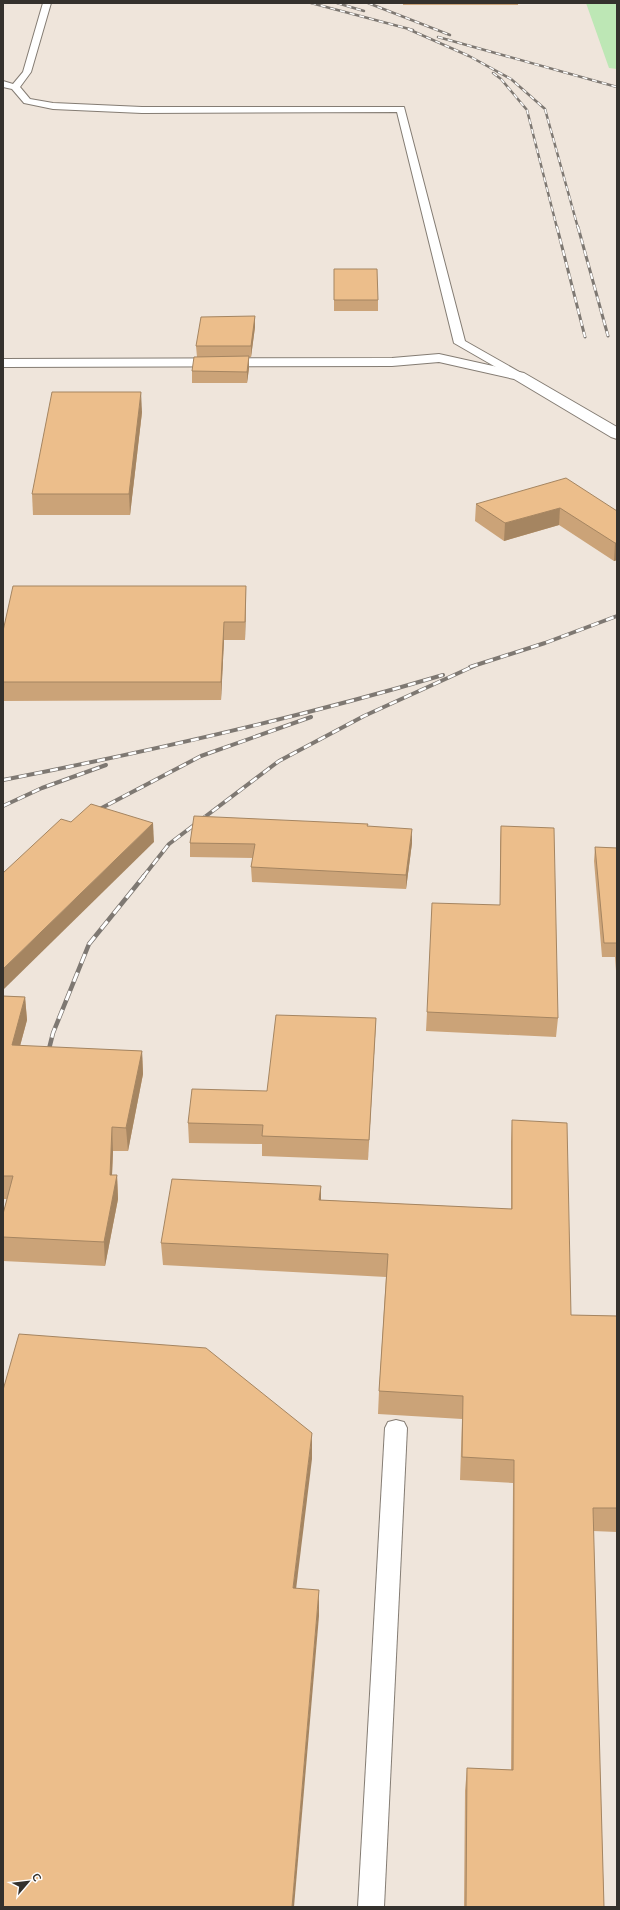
<svg xmlns="http://www.w3.org/2000/svg" width="620" height="1910" font-family="Mulish,sans-serif">
  <rect width="100%" height="100%" fill="#efe5db"/>
  <polygon fill="#bde7b5" points="586,3 617,3 617,69 609,68"/>
  <g fill="none" stroke-linecap="round" stroke-linejoin="round">
    <g stroke="#847c73" stroke-width="2">
      <g id="service">
        <polygon points="43,3 51,3 31,72 20,87 30,99 53,103 142,107 404,107 465,341 523,374 525,376 523,378 515,378 454,343 397,112 142,113 53,109 24,103 12,89 3,87 3,81 13,84 23,72"/>
        <polygon points="396,1420 404,1422 407,1428 384,1907 358,1907 385,1428 388,1422"/>
      </g>
    </g>
    <g stroke="#847c73" stroke-width="2">
      <polygon id="minor" points="439,354 524,373 617,427 617,439 611,437 514,379 439,362 392,366 3,367 3,359 392,358"/>
    </g>
    <use href="#service" fill="#fff" fill-rule="evenodd"/>
    <use href="#minor" fill="#fff" fill-rule="evenodd"/>
    <g stroke="#7e7872" stroke-width="2.5">
      <g id="rail-far3">
        <polyline points="311,3 413,30"/>
        <polyline points="337,3 364,11"/>
        <polyline points="368,3 450,35"/>
        <polyline points="408,29 469,56 511,79 545,109 578,228"/>
        <polyline points="438,37 617,87"/>
        <polyline points="493,73 501,79 527,110 557,228"/>
      </g>
    </g>
    <g stroke="#7e7872" stroke-width="3">
      <g id="rail-far2">
        <polyline points="557,227 585,337"/>
        <polyline points="578,227 608,336"/>
      </g>
    </g>
    <g stroke="#7e7872" stroke-width="4">
      <g id="rail-far1">
        <polyline points="470,667 545,643 617,616"/>
        <path d="M3,780c148,-29 295,-62 440,-105"/>
        <polyline points="3,806 42,788 106,765"/>
        <polyline points="94,812 201,756 311,717"/>
        <polyline points="143,877 169,844 279,761 364,716 474,666"/>
      </g>
    </g>
    <g stroke="#7e7872" stroke-width="4.5">
      <polyline id="rail" points="47,1057 53,1033 89,944 144,876"/>
    </g>
    <use href="#rail-far3" stroke="#fff" stroke-width="1.5" stroke-dasharray="5" stroke-linecap="butt"/>
    <use href="#rail-far2" stroke="#fff" stroke-width="2" stroke-dasharray="6" stroke-linecap="butt"/>
    <use href="#rail-far1" stroke="#fff" stroke-width="2.5" stroke-dasharray="8" stroke-linecap="butt"/>
    <use href="#rail" stroke="#fff" stroke-width="3" stroke-dasharray="10" stroke-linecap="butt"/>
  </g>
  <g fill="#cba378">
    <rect x="403" y="3" width="115" height="2"/>
    <polygon points="334,269 378,300 378,311 334,311"/>
    <polygon points="255,316 255,327 251,357 249,357 249,368 247,383 192,383 192,371 197,357 196,346"/>
    <polygon points="142,412 130,515 33,515 32,494"/>
    <polygon points="476,504 617,511 617,560 614,561 559,525 504,541 475,521"/>
    <polygon points="246,586 246,603 245,640 224,640 221,700 3,701 3,631"/>
    <polygon points="367,826 412,843 406,889 252,882 251,867 253,858 190,857 190,843"/>
    <polygon points="501,826 558,1018 556,1037 426,1031 427,1012 500,905 500,844"/>
    <polygon points="595,847 617,848 617,984 615,957 602,957 594,861"/>
    <polygon points="3,996 25,997 27,1020 20,1046 142,1051 143,1074 128,1151 113,1151 112,1175 117,1175 118,1199 105,1266 3,1261 3,1214 7,1199 3,1199"/>
    <polygon points="376,1018 375,1038 368,1160 262,1156 262,1144 189,1143 188,1123 267,1091"/>
    <polygon points="512,1120 571,1315 617,1316 617,1532 593,1531 604,1907 464,1907 465,1791 467,1768 511,1770 513,1483 460,1480 462,1419 378,1414 379,1391 386,1277 163,1265 161,1243 321,1186 321,1200 511,1209 511,1142"/>
  </g>
  <g fill="#a58561">
    <polygon points="255,316 255,327 251,357 251,346"/>
    <polygon points="249,356 249,368 247,383 247,372"/>
    <polygon points="141,392 142,412 130,515 129,494"/>
    <polygon points="560,508 559,525 504,541 505,523"/>
    <polygon points="615,543 617,543 617,560 614,561"/>
    <polygon points="246,586 246,603 245,640 245,622"/>
    <polygon points="224,622 224,640 221,700 221,682"/>
    <polygon points="153,823 154,842 3,990 3,969"/>
    <polygon points="412,829 412,843 406,889 406,875"/>
    <polygon points="25,997 27,1020 14,1068 12,1045"/>
    <polygon points="376,1018 375,1038 368,1160 369,1140"/>
    <polygon points="142,1051 143,1074 128,1151 126,1128"/>
    <polygon points="112,1127 113,1151 111,1198 110,1175"/>
    <polygon points="117,1175 118,1199 105,1266 104,1242"/>
    <polygon points="321,1186 321,1208 319,1200"/>
    <polygon points="312,1433 312,1459 293,1614 293,1588"/>
    <polygon points="319,1590 319,1616 294,1907 292,1907"/>
  </g>
  <g fill="#ecbe8b" stroke="#a58561">
    <polygon points="334,269 377,269 378,300 334,300"/>
    <polygon points="255,316 251,346 196,346 201,317"/>
    <polygon points="249,356 247,372 192,371 194,357"/>
    <polygon points="52,392 141,392 129,494 32,494"/>
    <polygon points="566,478 617,511 617,543 615,543 560,508 505,523 476,504"/>
    <polygon points="13,586 246,586 245,622 224,622 221,682 3,682 3,631"/>
    <polygon points="91,804 153,823 3,969 3,873 61,819 71,822"/>
    <polygon points="194,816 368,824 367,826 412,829 406,875 251,867 255,844 190,843"/>
    <polygon points="501,826 554,828 558,1018 427,1012 432,903 500,905"/>
    <polygon points="595,847 617,848 617,943 604,943"/>
    <polygon points="3,996 25,997 12,1045 142,1051 126,1128 112,1127 110,1175 117,1175 104,1242 3,1237 3,1214 13,1176 3,1176"/>
    <polygon points="276,1015 376,1018 369,1140 262,1136 263,1125 188,1123 192,1089 267,1091"/>
    <polygon points="512,1120 567,1123 571,1315 617,1316 617,1508 593,1508 604,1907 466,1907 467,1768 513,1770 514,1460 462,1457 463,1396 379,1391 388,1254 161,1243 172,1179 321,1186 319,1200 512,1209"/>
    <polygon points="19,1334 206,1348 312,1433 293,1588 319,1590 292,1907 3,1907 3,1390"/>
  </g>
  <rect width="620" height="1910" fill="none" stroke="#34312d" stroke-width="8"/>
  <g transform="translate(28 1882) rotate(62)" stroke="#ffffff" stroke-width="3" paint-order="stroke">
  <path d="M0-3L7 15L0 10L-7 15Z" fill="#34312d"/>
  <text y="-6" font-size="11" font-weight="bold" text-anchor="middle" fill="#34312d">С</text>
  </g>
</svg>
